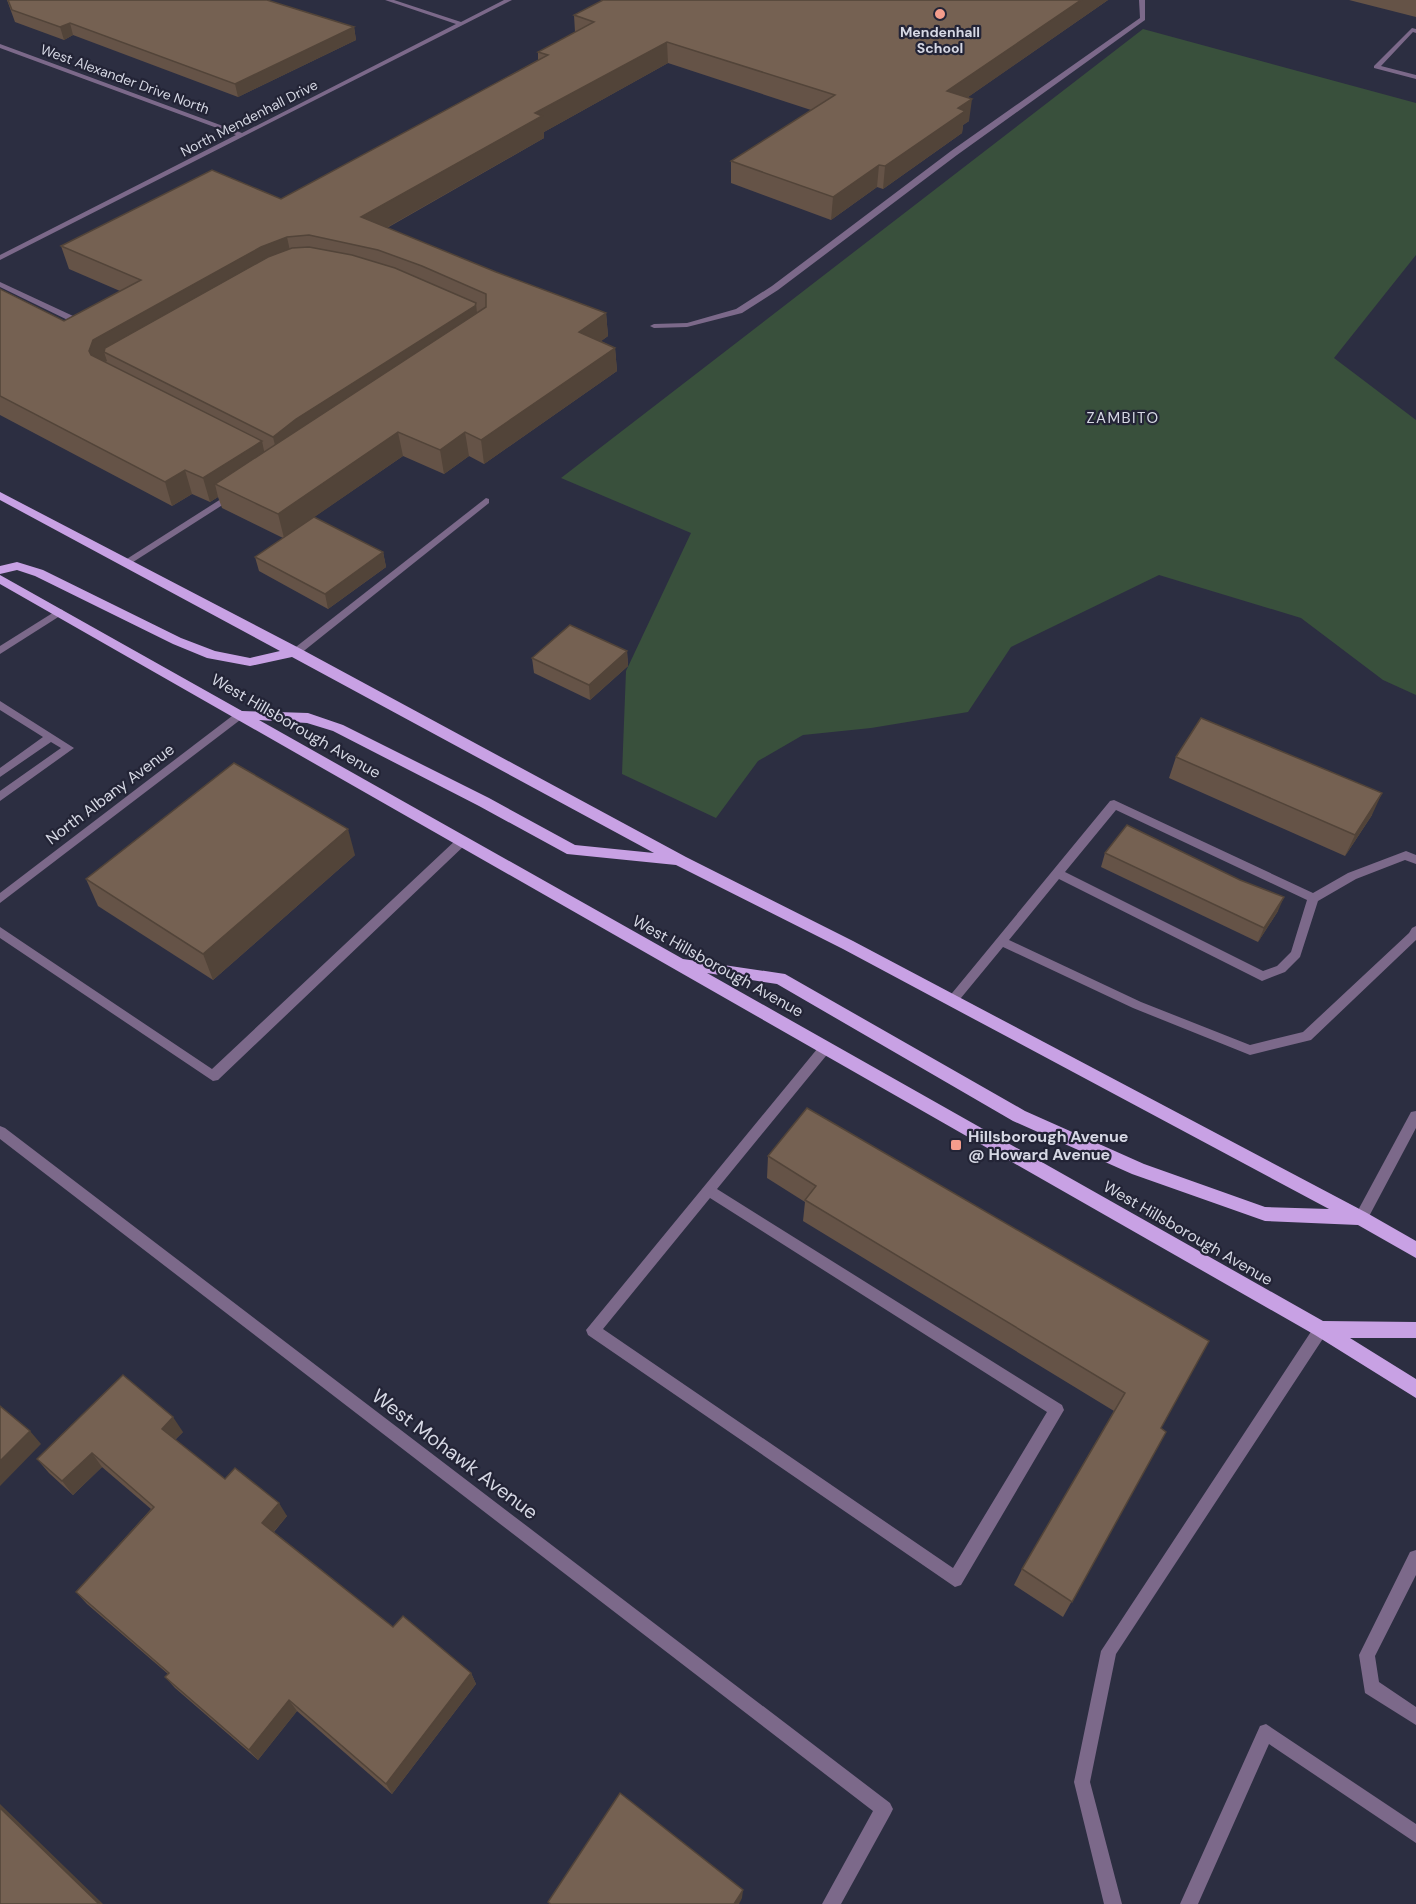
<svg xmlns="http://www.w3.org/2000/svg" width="1416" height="1904" font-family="'DM Sans',sans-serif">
  <rect width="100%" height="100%" fill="#2c2e41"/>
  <polygon fill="#39503c" points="1143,29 1416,103 1416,255 1334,358 1416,420 1416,695 1383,680 1301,618 1159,575 1011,647 968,712 871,728 803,735 758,761 716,818 622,774 626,671 691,533 561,478"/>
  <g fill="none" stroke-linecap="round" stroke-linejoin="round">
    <g fill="#7c698a" fill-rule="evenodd">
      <polygon points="1139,0 1145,0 1145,20 957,155 778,290 742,313 687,327 654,328 650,326 654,324 687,323 736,309 772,286 951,151 1140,18"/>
      <polygon points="1412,28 1416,29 1416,33 1413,32 1381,66 1416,75 1416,79 1374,68 1374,66"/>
      <polygon points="0,282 86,322 87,324 80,326 0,287"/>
      <polygon points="232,492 237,495 235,497 130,564 124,564 122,562"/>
      <polygon points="486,498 489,499 489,503 300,654 292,654 292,650"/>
      <polygon points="59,609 63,610 63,614 0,654 0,646"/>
      <polygon points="0,701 74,748 0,801 0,791 61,748 51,742 0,777 0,768 43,737 0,710"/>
      <path d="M1114,800l199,93 35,-20 58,-22 10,4v9l-11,-4 -49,19 -38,22 -18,56 -15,15 -23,9 -203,-102 -50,61 132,62 109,43 53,-13 106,-99 3,-5 4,-2v14l-105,100 -61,15 -117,-47 -130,-61 -47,57h-8l-2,-3 2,-3 162,-197zM1116,810l191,90 -16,52 -14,14 -14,5 -198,-99z"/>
      <polygon points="462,837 468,841 466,844 218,1080 213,1081 0,938 0,927 212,1069 458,838"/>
      <path d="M826,1042l4,1 2,4 -2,4 -113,138 345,216 2,5 -103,175 -6,2 -367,-252 -2,-5 236,-287zM710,1198l337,214 -94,156 -350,-239z"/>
      <polygon points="1321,1322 1326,1324 1328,1329 1326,1334 1116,1654 1090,1782 1122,1904 1104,1904 1074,1782 1101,1651 1316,1324"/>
      <polygon points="1416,1550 1416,1575 1375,1656 1379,1682 1416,1707 1416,1725 1365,1693 1359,1655 1410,1552"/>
      <polygon points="1266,1724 1416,1824 1416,1843 1269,1744 1198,1904 1180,1904 1260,1726"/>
    </g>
    <g fill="#7c698a" fill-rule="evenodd">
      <polygon points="385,0 394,0 461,22 504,0 512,0 0,260 0,255 236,135 0,48 0,44 242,133 456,24"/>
      <polygon points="240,710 245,714 244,717 0,903 0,893"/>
      <polygon points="0,1126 5,1128 890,1803 893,1809 890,1815 841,1904 822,1904 873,1811 0,1139"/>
    </g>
    <polygon fill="#7c698a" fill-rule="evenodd" points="1416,1111 1416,1128 1366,1222 1361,1224 1356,1222 1354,1218 1356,1214 1411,1112"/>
    <path fill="#c8a1e4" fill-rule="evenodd" d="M0,492l301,157 385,208 167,84 514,272 49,28v17l-58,-33 -93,-4 -133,-47 -119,-53 -236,-137 -70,-11 616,348 93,1v16h-66l66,41v19l-101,-63 -1315,-751v-9l242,136 66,2 35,12 146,73 86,47 79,8 -362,-196 -42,9 -43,-8 -34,-14 -138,-68 -18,-6 -17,4v-8l17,-4 26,8 138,68 34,13 35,7 30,-7 -280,-151zM259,720l48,3 26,8 146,75 88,48 109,11 167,84 486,260 -64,-2 -121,-43 -119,-53 -240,-137 -102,-15z"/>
  </g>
  <g fill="#655347">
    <polygon points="7,0 354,27 356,40 238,97 73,35 64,40 15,22"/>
    <polygon points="1108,0 968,97 969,121 963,125 962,133 883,189 877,187 831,220 731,183 731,161 811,110 668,63 544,132 544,138 387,228 496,272 606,313 608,336 601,341 615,348 617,371 484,464 469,456 444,474 403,456 314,517 383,552 386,567 328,609 259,571 255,557 283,538 222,508 218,497 210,502 192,494 172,506 0,415 0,289 64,321 120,291 69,269 61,246 281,199 538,60 538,52 575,32 574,15"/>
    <polygon points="1349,0 1416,0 1416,17"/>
    <polygon points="627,651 628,666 590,700 534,673 532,658"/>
    <polygon points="1176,757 1372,815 1345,856 1169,778"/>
    <polygon points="1105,853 1278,911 1258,942 1101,867"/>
    <polygon points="355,855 213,980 98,906 86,879"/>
    <polygon points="768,1156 1209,1341 1161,1428 1166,1432 1063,1617 1014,1585 1022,1569 1114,1411 803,1221 805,1202 767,1178"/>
    <polygon points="183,1432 175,1440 225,1479 287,1516 274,1532 393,1627 471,1673 476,1684 392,1794 297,1711 258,1760 175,1688 165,1677 168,1674 87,1604 76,1592 151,1509 102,1467 73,1495 49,1473 37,1459"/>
  </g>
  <g fill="#524439">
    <polygon points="1081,0 1108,0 945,113 947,91"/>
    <polygon points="70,23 73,35 64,40 60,27"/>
    <polygon points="354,27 356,40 238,97 235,84"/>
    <polygon points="667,42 668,63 544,132 544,138 365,240 361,217 535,113"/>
    <polygon points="972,99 969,121 963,125 962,133 883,189 885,166 958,108"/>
    <polygon points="879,165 877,187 831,220 833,197"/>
    <polygon points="287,237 292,260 104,352 107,361 101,364 97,374 89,351 93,340 261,247"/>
    <polygon points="476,303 478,324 278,458 273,437 296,419"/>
    <polygon points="606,313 608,336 581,356 579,332"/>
    <polygon points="615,348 617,371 484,464 481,440"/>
    <polygon points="398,432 403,456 284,538 278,514"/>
    <polygon points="465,432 469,456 444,474 440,450"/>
    <polygon points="262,441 267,465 215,484 218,497 210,502 203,478"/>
    <polygon points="185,470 192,494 172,506 165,482"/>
    <polygon points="383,552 386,567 328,609 325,594"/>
    <polygon points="627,651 628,666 590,700 589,685"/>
    <polygon points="1382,793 1372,815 1345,856 1355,835"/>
    <polygon points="348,829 355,855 213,980 203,954"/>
    <polygon points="1284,897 1278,911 1258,942 1264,928"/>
    <polygon points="173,1417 183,1432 171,1443 162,1429"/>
    <polygon points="30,1431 41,1444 0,1486 0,1461"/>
    <polygon points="92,1453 102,1467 73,1495 62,1481"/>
    <polygon points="279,1503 287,1516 270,1536 262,1523"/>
    <polygon points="471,1673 476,1684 392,1794 386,1784"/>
    <polygon points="289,1700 297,1711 258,1760 249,1750"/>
    <polygon points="0,1804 103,1904 99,1904 0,1808"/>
    <polygon points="743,1890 742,1898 739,1904 734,1904"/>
  </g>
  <g fill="#756152" stroke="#524439" stroke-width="1.5">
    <polygon points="8,0 267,0 354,27 235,84 70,23 60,27 12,10"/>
    <polygon points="603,0 1081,0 947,91 972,99 958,108 965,111 885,166 879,165 833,197 731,161 835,95 667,42 535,113 542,116 361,217 496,272 606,313 579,332 615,348 481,440 465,432 440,450 398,432 278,514 215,484 486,307 486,294 422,266 378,250 309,235 287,237 261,247 93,340 89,351 91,355 262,441 203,478 185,470 165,482 0,396 0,289 64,321 141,280 61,246 212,170 281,199 548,55 538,52 594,22 574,15"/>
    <polygon points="309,247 352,255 395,268 476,303 475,306 296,419 273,437 104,352 105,348 268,257 292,248"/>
    <polygon points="314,517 383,552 325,594 255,557"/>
    <polygon points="570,625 627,651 589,685 532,658"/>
    <polygon points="1201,718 1382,793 1355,835 1176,757"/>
    <polygon points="234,763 348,829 203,954 86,879"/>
    <polygon points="1127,825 1240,880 1284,897 1264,928 1105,853"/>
    <polygon points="807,1108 1209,1341 1161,1428 1166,1432 1072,1602 1022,1569 1125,1393 805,1200 816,1186 768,1156"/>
    <polygon points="123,1375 173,1417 162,1429 225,1479 235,1468 279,1503 262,1523 393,1627 403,1616 471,1673 386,1784 289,1700 249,1750 165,1677 169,1673 76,1592 154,1507 92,1453 62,1481 37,1459"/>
    <polygon points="0,1406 30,1431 0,1461"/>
    <polygon points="620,1793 743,1890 734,1904 551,1904 548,1902"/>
    <polygon points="0,1808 99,1904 0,1904"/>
  </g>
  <g fill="#f49d8c" stroke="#232436" stroke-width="2">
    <circle cx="940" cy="14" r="6"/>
    <rect x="950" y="1139" width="12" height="12" rx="3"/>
  </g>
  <g text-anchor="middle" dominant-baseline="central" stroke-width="4.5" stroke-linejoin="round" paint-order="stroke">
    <g font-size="14" font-weight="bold" fill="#d6d8e4" stroke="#232436">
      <text x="940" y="32">Mendenhall<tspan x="940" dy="16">School</tspan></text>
    </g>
    <g font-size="14" fill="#d6d8e4" stroke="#232436">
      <text transform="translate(125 79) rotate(20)">West Alexander Drive North</text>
      <text transform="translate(249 118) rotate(-27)">North Mendenhall Drive</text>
    </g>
    <g font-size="15" letter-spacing="1.5" fill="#d6d8e4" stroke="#232436">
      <text x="1123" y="418">ZAMBITO</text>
    </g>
    <g font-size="16" fill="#d6d8e4" stroke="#232436">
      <text transform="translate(296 726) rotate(30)">West Hillsborough Avenue</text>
      <text transform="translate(110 794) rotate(-37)">North Albany Avenue</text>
      <text transform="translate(718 966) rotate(29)">West Hillsborough Avenue</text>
      <text transform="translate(1188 1233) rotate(30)">West Hillsborough Avenue</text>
    </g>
    <g font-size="16" font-weight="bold" fill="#d6d8e4" stroke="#232436" text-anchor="start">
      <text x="968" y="1136">Hillsborough Avenue<tspan x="968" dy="18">@ Howard Avenue</tspan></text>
    </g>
    <g font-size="20" fill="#d6d8e4" stroke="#232436">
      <text transform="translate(455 1454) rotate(37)">West Mohawk Avenue</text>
    </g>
  </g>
</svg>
